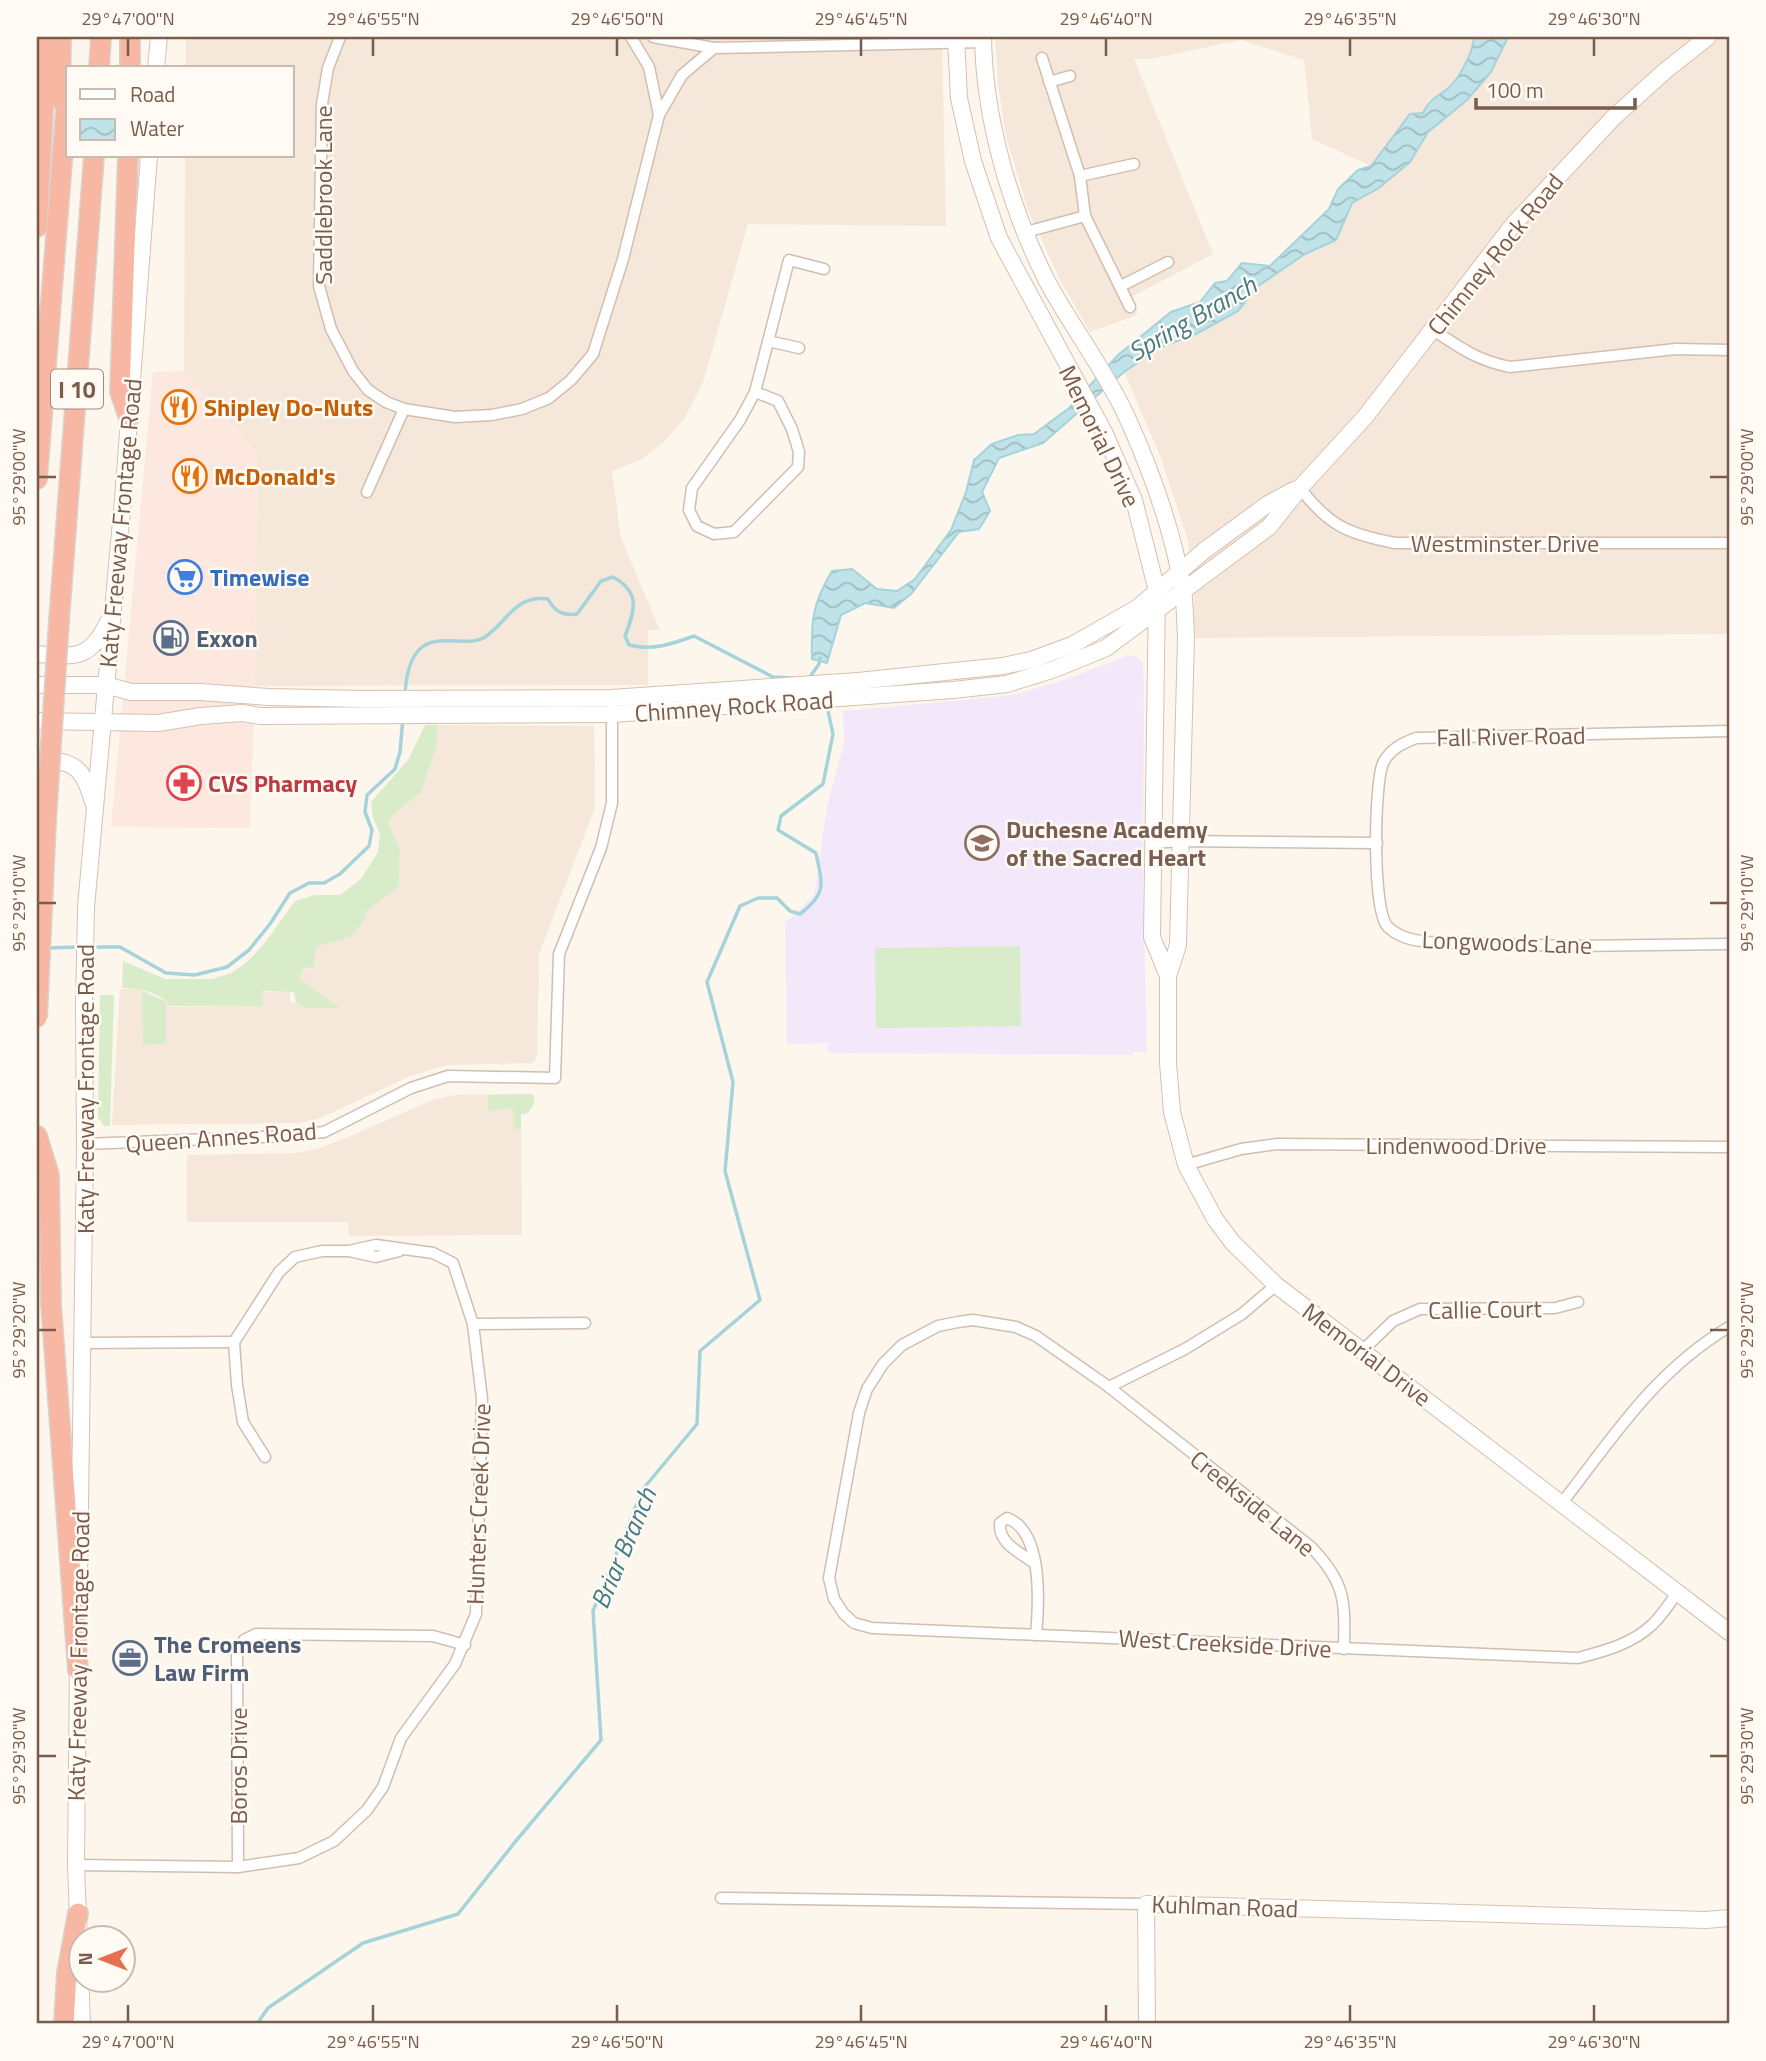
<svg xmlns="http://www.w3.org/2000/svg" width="1766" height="2061" font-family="'Titillium Web',sans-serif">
  <defs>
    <pattern id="water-waves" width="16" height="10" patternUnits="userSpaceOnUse" patternTransform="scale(1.75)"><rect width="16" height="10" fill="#bfe3e8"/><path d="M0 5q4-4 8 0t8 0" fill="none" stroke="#a0bbbe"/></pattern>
  </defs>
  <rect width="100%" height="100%" fill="#fdf6ec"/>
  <g fill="#f5e8da">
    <polygon points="186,37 942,37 946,226 748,224 703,383 684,419 664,442 640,460 612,471 621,538 660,630 648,630 648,685 255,686 257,452 184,371 185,156 292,156 292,68 186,68"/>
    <polygon points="995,37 1474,37 1473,51 1448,88 1429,100 1423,113 1410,115 1371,166 1312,139 1304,60 1241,40 1150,59 1134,59 1213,254 1133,296 1137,315 1090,332 1060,280 1028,210 1006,136 998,84"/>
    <polygon points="1508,37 1729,37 1729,634 1194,638 1194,598 1188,541 1161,458 1124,372 1161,347 1196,334 1238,311 1258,286 1305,254 1336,240 1352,203 1379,188 1410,162 1428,132 1467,100 1491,72"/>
    <polygon points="437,725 594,726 595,808 539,954 537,1056 533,1063 448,1065 410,1076 321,1118 300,1123 112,1125 120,989 139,989 167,1001 170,1007 262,1006 262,992 290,992 290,1002 296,1002 304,1008 338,1007 300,980 303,970 316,967 316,947 351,937 363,922 367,911 399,886 400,849 390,823 395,813 421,794 438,741"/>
    <polygon points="532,1094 534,1097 534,1103 528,1113 521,1114 522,1235 349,1236 348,1222 187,1222 187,1155 296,1153 320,1148 346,1138 432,1100 454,1095"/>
  </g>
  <polygon fill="#fde8e0" points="184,371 257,452 255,686 250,828 111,827 153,372"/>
  <polygon fill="#f3e8fa" points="1129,655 1137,657 1143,663 1144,689 1143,880 1147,1052 1133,1052 1132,1055 828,1053 827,1043 787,1044 785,923 814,895 827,806 844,743 843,711 995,697 1021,693 1064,680"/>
  <g fill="#d8ecc9">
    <path d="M425,725h12l1,16 -17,52 -26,20 -6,10 11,26 -1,37 -32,25 -4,11 -12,15 -35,10 -1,20 -12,2 -3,10 40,29h-36l-8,-6 -2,-10 -31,-1 -1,15h-92c-8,-14 -33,-18 -48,-18l1,-27 42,18h47l19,-6 17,-12 16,-17 31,-43 20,-6h25l21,-16 17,-27 2,-18 -7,-16 -2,-16 37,-42z"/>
    <polygon points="1020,946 1021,1026 876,1028 875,948"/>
    <polygon points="142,991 166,1002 166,1043 143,1045"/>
    <polygon points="100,995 114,995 110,1126 104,1126 98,1117"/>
    <polygon points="532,1094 534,1097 534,1103 528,1113 521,1114 521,1129 514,1129 513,1108 488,1111 488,1095"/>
  </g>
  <path fill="url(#water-waves)" stroke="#a5d3da" stroke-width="2" d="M1474,37h34l-17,35 -24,28 -39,32 -18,30 -31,26 -27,15 -16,37 -31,14 -47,32 -20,25 -42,23 -35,13 -37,25 -81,71 -44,15 -17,34 8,19 -11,18 -20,3 -48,62 -17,14 -29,-5 -24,12 -14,48 -15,-4c-1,-37 0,-55 20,-88l20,-2 25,20 20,2 18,-12 36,-49 15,-38 8,-32 18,-16 26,-9 16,-1 35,-26 49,-53 53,-43 29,-10 15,-19 12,-2 15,-18 28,3 59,-57 9,-20 20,-19 13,-4 39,-52 13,-1c6,-13 12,-15 23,-23 13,-11 27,-37 28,-53z"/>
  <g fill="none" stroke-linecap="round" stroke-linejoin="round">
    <g stroke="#a5d3da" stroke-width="3.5">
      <polyline points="809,678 819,664 820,658"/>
      <path d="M405,693c1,-14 4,-35 16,-45 17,-15 46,0 64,-11 22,-15 31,-43 63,-38 7,13 15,17 29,15l24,-33 12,-4c28,15 22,33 12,59l4,9c23,6 43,-1 65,-9l79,41 19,1"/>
      <polyline points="91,947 120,947 166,973 195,975 227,967 249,950 270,924 290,893 309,883 324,883 340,874 369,846 372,830 365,812 367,795 395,769 400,752 403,718"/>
      <polyline points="46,948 80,947"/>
      <path d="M257,2024l11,-16 95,-65 95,-29 57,-72 86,-102 -8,-129 50,-122 54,-65 3,-73 60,-51 -35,-129 8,-89 -26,-100 33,-76 18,-8h19l13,13 10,3c28,-21 22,-30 16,-61l-38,-23 3,-14 42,-32 10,-50 -7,-32"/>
    </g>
    <g stroke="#d1beb0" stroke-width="13">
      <g id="street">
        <polyline points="340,37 328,68 322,104 319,286 331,329 353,371 368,390 386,402 404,409 455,417 492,415 522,409 549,398 571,380 593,354 623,259 659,115 649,67 631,37"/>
        <polyline points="653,37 714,48 983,42"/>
        <polyline points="1042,58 1080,176 1085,216 1130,307"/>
        <polyline points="1049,82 1070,76"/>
        <polyline points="659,115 682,75 714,48"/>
        <polyline points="1080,176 1134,164"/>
        <polyline points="1026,232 1085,216"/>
        <polyline points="1121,286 1168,262"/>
        <path d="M1433,330c28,18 43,30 77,37l166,-18 53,1"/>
        <polyline points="768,341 799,348"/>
        <polyline points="755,392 778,401 792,429 799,452 798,467 734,532 714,534 697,526 689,510 692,488 740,420 755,392 789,260 824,269"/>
        <path d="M1300,488c29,38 48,46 95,55h334"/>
        <polyline points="367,492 404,409"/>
        <path d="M1729,731l-313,7c-13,5 -26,11 -33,25 -9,21 -11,149 5,164 12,11 25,13 39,15l147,4 155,-2"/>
        <polyline points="1154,843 1181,841 1377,843"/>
        <polyline points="85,1144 287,1136 324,1132 411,1088 448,1076 555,1078 559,954 601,848 612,803 612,708"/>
        <polyline points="1186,1165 1241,1149 1277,1144 1729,1147"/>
        <polyline points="473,1324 585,1323"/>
        <polyline points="234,1342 279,1272 295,1257 322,1251 349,1251 376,1257 399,1251"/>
        <polyline points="234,1342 237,1385 243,1422 265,1457"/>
        <polyline points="82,1343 234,1342"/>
        <polyline points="1363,1350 1393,1321 1420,1309 1555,1308 1578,1302"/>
        <polyline points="1109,1387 1185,1349 1242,1314 1276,1285"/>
        <path d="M1562,1503c51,-66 93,-132 167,-176"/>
        <path d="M1033,1562c-14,-10 -35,-19 -33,-39l7,-5c36,13 32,85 29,117"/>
        <path d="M1344,1649c1,-48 2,-66 -33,-102l-202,-160 -73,-51 -20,-9 -43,-7 -15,2 -20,4 -36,19 -19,19 -16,25 -8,24 -30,165 5,21 10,15 10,9 18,5 706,30c27,-7 54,-14 75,-34 9,-9 17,-21 24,-31"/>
        <polyline points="76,1865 238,1867 299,1858 334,1841 367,1810 383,1787 401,1738 455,1664 476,1614 482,1399 473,1324 453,1263 433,1253 376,1245 349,1251"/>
        <polyline points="238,1867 237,1652 244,1640 256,1634 433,1636 465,1645"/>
        <polyline points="721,1898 1146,1904"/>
      </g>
    </g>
    <g stroke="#d6c0b0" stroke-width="18">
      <g id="secondary">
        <polyline points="956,37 959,98 973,161 999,238 1104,432 1134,500 1157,591 1152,937 1168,976"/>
        <path d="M983,37c1,81 27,171 64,244 24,45 56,86 78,132 26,56 47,116 58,176 2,16 2,32 3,48l-8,308 -10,31v87l4,49 14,53 29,54 18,24 43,42 453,347"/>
        <polyline points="156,68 159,37"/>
        <path d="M37,654c38,3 53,6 71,-32"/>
        <polyline points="37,685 106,685 131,692 200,692 269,697 362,699 611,698 858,681 1003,666 1031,660 1072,645 1137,608 1205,550 1268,504 1294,490"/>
        <polyline points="37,721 158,723 201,716 243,713 260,716 612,714 953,690 1007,684 1055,669 1106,648 1269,527 1300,488 1365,417 1513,225 1613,118 1665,71 1708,37"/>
        <path d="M37,760c36,0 46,6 56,42"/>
        <polyline points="79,1577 85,1144 84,1008 86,907 123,499 149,156"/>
        <polyline points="78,1659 76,1865 82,2024"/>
        <polyline points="1147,2024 1146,1904 1706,1920 1729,1918"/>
      </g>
    </g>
    <g stroke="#dad1cd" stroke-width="22">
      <g id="highway">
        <polyline points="99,68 101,37"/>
        <polyline points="130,68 130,37"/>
        <polyline points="60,99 61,37"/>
        <polyline points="128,156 120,392 129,418"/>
        <polyline points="37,227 47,37"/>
        <polyline points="37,479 68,85"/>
        <polyline points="59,621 94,156"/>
        <polyline points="37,1136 49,1175 51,1304 78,1670"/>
        <polyline points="64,2024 67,1973 78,1913"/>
      </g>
    </g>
    <use href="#street" stroke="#fff" stroke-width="10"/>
    <use href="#secondary" stroke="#fff" stroke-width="16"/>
    <use href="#highway" stroke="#f7b7a3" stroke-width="19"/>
    <g stroke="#dad1cd" stroke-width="22" stroke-linecap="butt">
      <polyline id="highway-bridge" points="37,1018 46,821 59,621"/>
    </g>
    <use href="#highway-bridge" stroke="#f7b7a3" stroke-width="19"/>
  </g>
  <path fill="none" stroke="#7a5c4d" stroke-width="2.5" d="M128,38v18M373,38v18M617,38v18M861,38v18M1106,38v18M1350,38v18M1594,38v18M38,477h18M1710,477h18M38,903h18M1710,903h18M38,1330h18M1710,1330h18M38,1756h18M1710,1756h18M128,2005v17M373,2005v17M617,2005v17M861,2005v17M1106,2005v17M1350,2005v17M1594,2005v17"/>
  <defs>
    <g id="restaurant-ring" transform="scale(1.75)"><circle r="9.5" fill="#fffaf3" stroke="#e8710a" stroke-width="1.5"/><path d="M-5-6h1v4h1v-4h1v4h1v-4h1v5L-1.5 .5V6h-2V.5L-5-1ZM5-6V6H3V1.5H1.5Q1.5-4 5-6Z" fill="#e8710a"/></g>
    <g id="supermarket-ring" transform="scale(1.75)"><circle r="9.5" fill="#fffaf3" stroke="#3f7fe0" stroke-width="1.5"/><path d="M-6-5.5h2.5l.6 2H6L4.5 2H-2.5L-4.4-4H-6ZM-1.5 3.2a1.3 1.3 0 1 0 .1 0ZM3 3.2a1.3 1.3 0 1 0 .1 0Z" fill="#3f7fe0"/></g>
    <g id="fuel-ring" transform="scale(1.75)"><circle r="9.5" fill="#fffaf3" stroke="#5c6f8a" stroke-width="1.5"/><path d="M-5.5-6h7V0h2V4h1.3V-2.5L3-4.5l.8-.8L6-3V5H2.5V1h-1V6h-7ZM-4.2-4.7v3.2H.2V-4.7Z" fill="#5c6f8a"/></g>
    <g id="pharmacy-ring" transform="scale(1.75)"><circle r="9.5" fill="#fffaf3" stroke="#e0444e" stroke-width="1.5"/><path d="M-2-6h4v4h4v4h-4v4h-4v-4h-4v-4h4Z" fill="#e0444e"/></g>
    <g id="school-ring" transform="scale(1.75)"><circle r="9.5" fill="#fffaf3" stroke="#8d6e63" stroke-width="1.5"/><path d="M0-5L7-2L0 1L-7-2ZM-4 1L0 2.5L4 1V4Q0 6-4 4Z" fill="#8d6e63"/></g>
    <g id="office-ring" transform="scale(1.75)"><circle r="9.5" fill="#fffaf3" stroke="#5c6f8a" stroke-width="1.5"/><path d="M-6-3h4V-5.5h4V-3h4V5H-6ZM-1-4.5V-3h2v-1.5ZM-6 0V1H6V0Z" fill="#5c6f8a"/></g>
  </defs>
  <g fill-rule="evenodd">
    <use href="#restaurant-ring" x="179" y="407"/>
    <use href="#restaurant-ring" x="190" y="476"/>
    <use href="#supermarket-ring" x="185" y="577"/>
    <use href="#fuel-ring" x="171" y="638"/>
    <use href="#pharmacy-ring" x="184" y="783"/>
    <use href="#school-ring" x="982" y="843"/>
    <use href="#office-ring" x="130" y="1658"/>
  </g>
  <g text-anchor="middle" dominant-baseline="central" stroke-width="5" stroke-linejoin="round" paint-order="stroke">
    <rect fill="#fffaf3" stroke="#a28b7f" stroke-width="2" x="51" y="369.5" width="52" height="39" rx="5"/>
    <g font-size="23" font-weight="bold" fill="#7a5c4d">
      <text x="77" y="389">I 10</text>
    </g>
    <g font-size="24" fill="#7a5c4d" stroke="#fffaf3">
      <text transform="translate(323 195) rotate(-90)">Saddlebrook Lane</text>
      <text transform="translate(1495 254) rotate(-51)">Chimney Rock Road</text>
      <text transform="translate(1100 436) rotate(64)">Memorial Drive</text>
      <text transform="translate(120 523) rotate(-85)">Katy Freeway Frontage Road</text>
      <text x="1505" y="543">Westminster Drive</text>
      <text transform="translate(734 706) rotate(-4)">Chimney Rock Road</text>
      <text transform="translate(1511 736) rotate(-1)">Fall River Road</text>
      <text transform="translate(1507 942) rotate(2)">Longwoods Lane</text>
      <text transform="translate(85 1089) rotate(-90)">Katy Freeway Frontage Road</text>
      <text transform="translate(221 1137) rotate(-4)">Queen Annes Road</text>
      <text x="1456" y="1145">Lindenwood Drive</text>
      <text transform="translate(1485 1309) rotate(-1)">Callie Court</text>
      <text transform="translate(1367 1354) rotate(37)">Memorial Drive</text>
      <text transform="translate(1253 1503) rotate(39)">Creekside Lane</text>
      <text transform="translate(478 1504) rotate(-88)">Hunters Creek Drive</text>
      <text transform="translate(1225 1643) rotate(3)">West Creekside Drive</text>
      <text transform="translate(78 1656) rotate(-89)">Katy Freeway Frontage Road</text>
      <text transform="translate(238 1766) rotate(-90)">Boros Drive</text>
      <text transform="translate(1225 1906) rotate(2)">Kuhlman Road</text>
    </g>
    <g font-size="24" font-weight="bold" fill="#c56008" stroke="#fffaf3" text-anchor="start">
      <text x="204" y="407">Shipley Do-Nuts</text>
      <text x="214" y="476">McDonald's</text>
    </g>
    <g font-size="24" font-weight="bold" fill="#366cbe" stroke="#fffaf3" text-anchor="start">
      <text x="210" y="577">Timewise</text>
    </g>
    <g font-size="24" font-weight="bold" fill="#4e5e75" stroke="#fffaf3" text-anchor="start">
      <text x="196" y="638">Exxon</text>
      <text x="154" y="1644">The Cromeens<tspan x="154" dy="28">Law Firm</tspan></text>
    </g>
    <g font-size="24" font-weight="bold" fill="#be3a42" stroke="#fffaf3" text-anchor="start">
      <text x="208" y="783">CVS Pharmacy</text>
    </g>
    <g font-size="24" font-weight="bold" fill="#785e54" stroke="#fffaf3" text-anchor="start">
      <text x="1006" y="829">Duchesne Academy<tspan x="1006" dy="28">of the Sacred Heart</tspan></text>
    </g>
    <g font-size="26" font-style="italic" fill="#437c86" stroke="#fffaf3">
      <text transform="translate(1192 318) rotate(-30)">Spring Branch</text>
      <text transform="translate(623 1548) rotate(-67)">Briar Branch</text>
    </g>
  </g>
  <rect width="1766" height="2061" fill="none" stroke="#fffaf3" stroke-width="77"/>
  <rect x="66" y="66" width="228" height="91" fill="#fffaf3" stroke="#cabbb1" stroke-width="2"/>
  <rect x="80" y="89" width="35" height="10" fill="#ffffff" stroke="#cabbb1" stroke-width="2"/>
  <text x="130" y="102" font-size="21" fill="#7a5c4d">Road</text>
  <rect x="80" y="119" width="35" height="21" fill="url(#water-waves)" stroke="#cabbb1" stroke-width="2"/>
  <text x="130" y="136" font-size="21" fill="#7a5c4d">Water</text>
  <g transform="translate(102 1959) rotate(270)"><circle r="33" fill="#fffaf3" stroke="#cabbb1" stroke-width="2"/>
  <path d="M0-5L12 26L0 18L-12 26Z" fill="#e76f51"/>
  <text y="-10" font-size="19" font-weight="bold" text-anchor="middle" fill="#7a5c4d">N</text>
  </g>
  <path d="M1476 98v10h159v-10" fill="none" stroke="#7a5c4d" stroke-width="3.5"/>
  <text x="1486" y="98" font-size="21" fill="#7a5c4d" stroke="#fffaf3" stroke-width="5" paint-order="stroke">100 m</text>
  <rect x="38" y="38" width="1690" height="1984" fill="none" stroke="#7a5c4d" stroke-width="2.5"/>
  <g font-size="18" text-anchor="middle" fill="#7a5c4d">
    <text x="128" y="25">29°47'00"N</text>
    <text x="373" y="25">29°46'55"N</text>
    <text x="617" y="25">29°46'50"N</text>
    <text x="861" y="25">29°46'45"N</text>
    <text x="1106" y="25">29°46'40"N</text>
    <text x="1350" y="25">29°46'35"N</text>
    <text x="1594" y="25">29°46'30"N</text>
    <text transform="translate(1747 477) rotate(-90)" y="6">95°29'00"W</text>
    <text transform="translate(19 477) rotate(-90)" y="6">95°29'00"W</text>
    <text transform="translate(1747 903) rotate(-90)" y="6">95°29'10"W</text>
    <text transform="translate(19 903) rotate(-90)" y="6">95°29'10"W</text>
    <text transform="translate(1747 1330) rotate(-90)" y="6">95°29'20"W</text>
    <text transform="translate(19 1330) rotate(-90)" y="6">95°29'20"W</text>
    <text transform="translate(1747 1756) rotate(-90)" y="6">95°29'30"W</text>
    <text transform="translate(19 1756) rotate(-90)" y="6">95°29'30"W</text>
    <text x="128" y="2048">29°47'00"N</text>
    <text x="373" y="2048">29°46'55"N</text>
    <text x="617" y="2048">29°46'50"N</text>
    <text x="861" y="2048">29°46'45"N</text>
    <text x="1106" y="2048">29°46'40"N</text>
    <text x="1350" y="2048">29°46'35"N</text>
    <text x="1594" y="2048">29°46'30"N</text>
  </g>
</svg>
